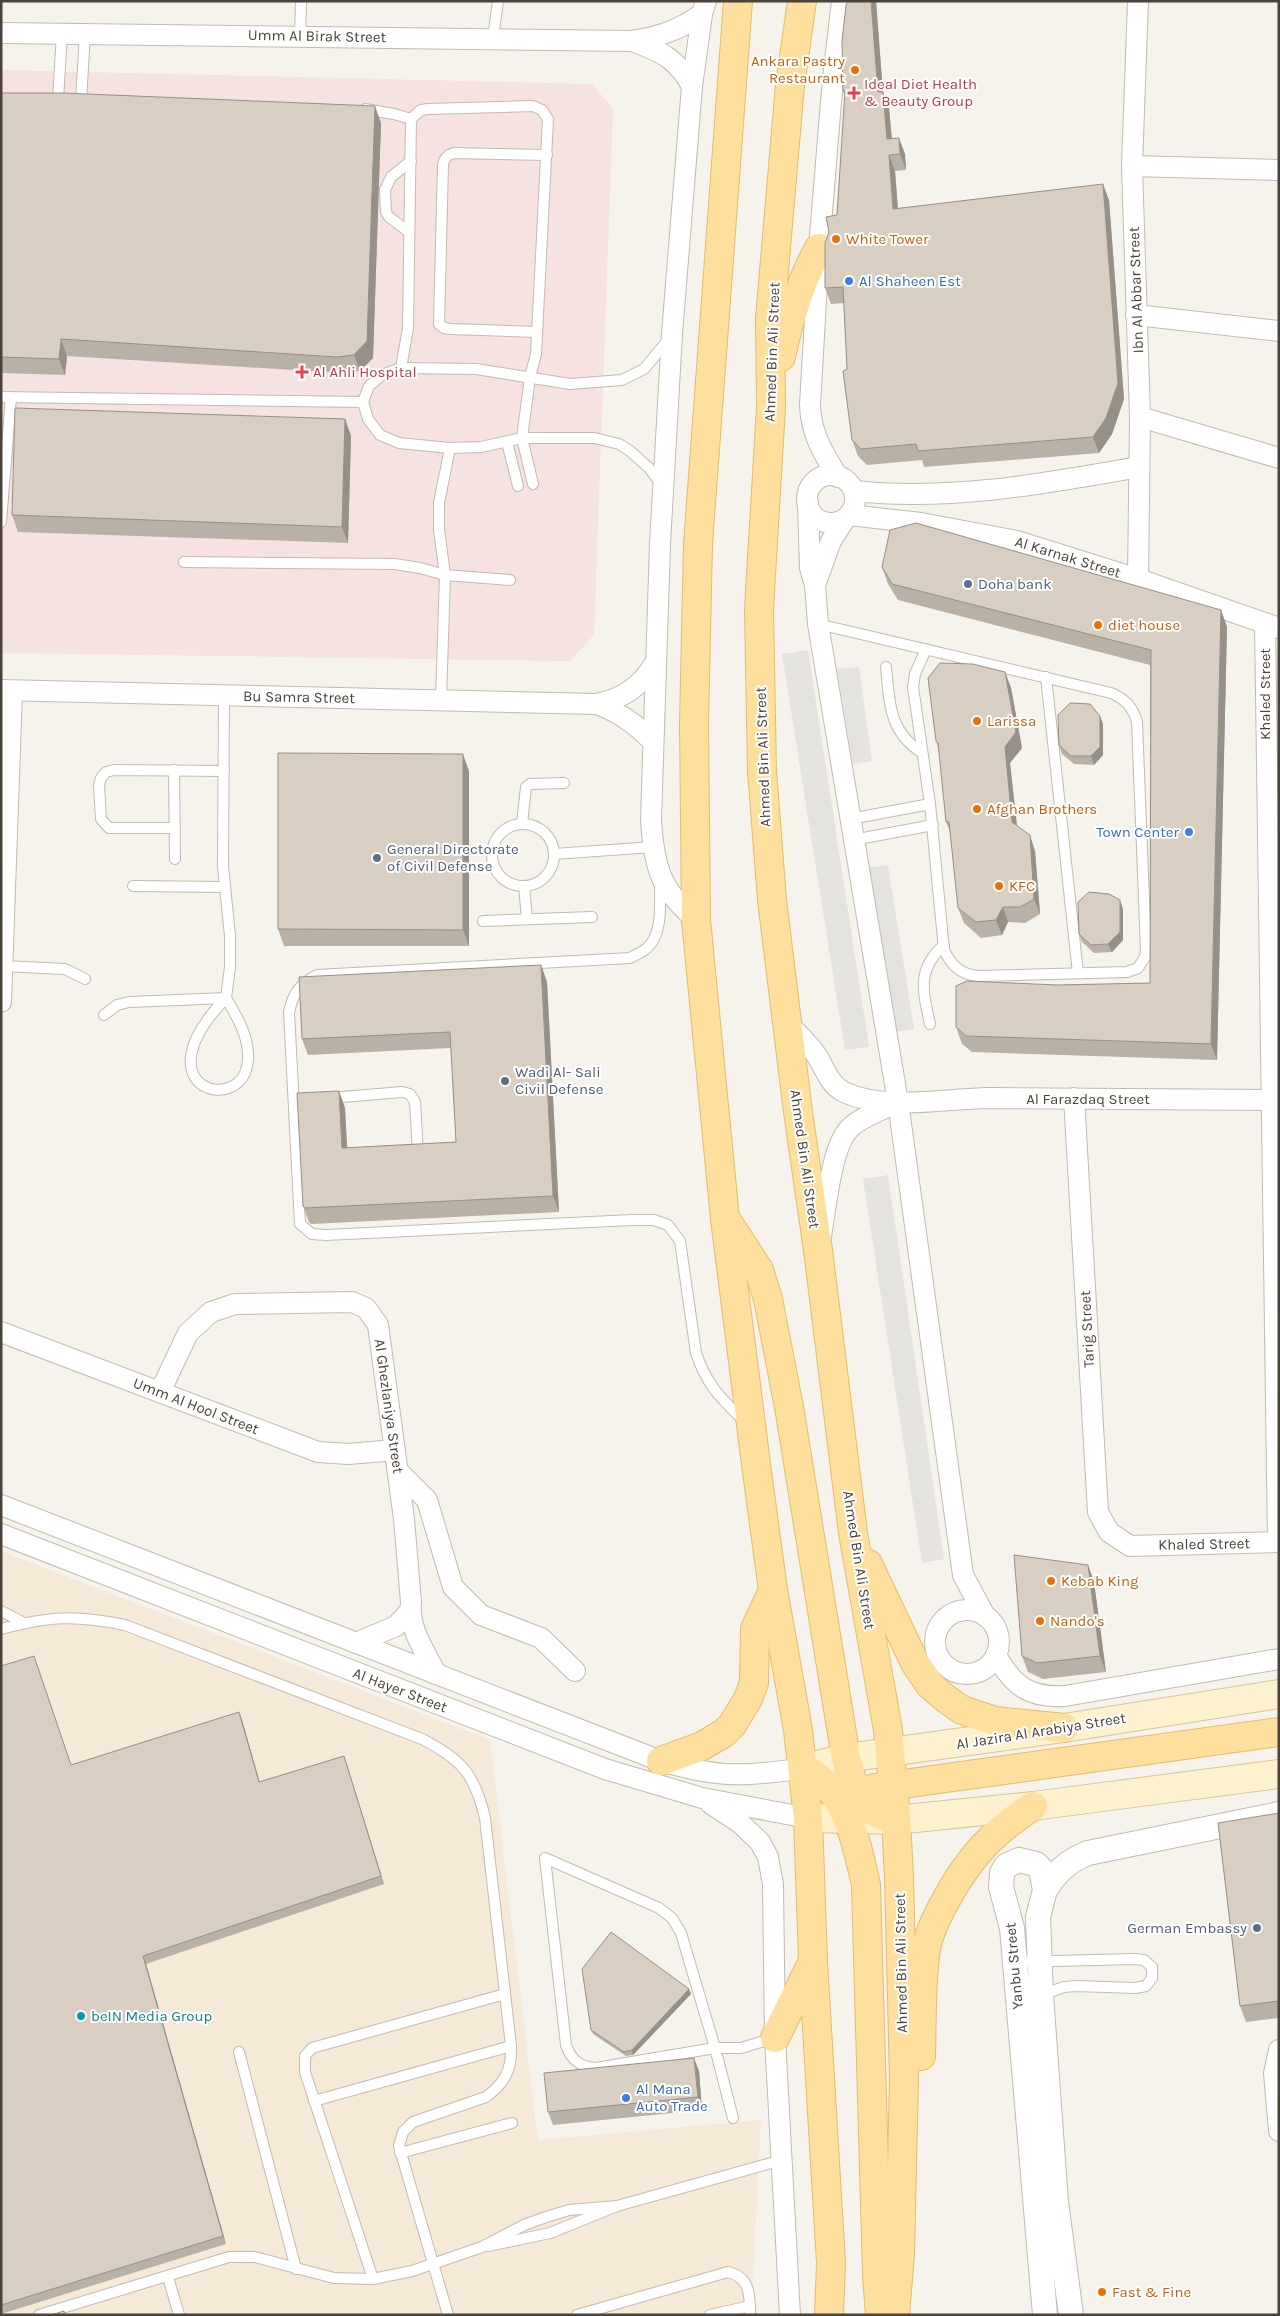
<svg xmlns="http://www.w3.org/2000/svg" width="1280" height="2316" font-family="Karla,sans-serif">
  <rect width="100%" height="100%" fill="#f6f3ec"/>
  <polygon fill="#f7e9d8" points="1,1551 490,1740 538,2140 761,2120 751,2315 1,2315"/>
  <polygon fill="#f6e2e0" points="1,70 592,84 613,109 594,635 570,661 1,653"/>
  <g fill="#e5e3e0">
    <polygon points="808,650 869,1047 845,1050 782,654"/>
    <polygon points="859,667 872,761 853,764 837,669"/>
    <polygon points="888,865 914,1029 894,1032 865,868"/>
    <polygon points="888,1175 944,1559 922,1563 863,1179"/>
  </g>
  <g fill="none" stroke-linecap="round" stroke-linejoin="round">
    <g stroke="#c2baae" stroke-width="12">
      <g id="service">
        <polyline points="300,36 301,1"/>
        <polyline points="493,38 498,1"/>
        <polyline points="58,100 62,33"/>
        <polyline points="81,101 85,33"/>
        <polyline points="365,109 394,114 411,119"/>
        <polyline points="409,232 389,217 386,212 385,190 391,177 411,161"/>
        <path d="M537,332l-86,-3 -7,-1 -5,-4 4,-159c1,-7 4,-10 11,-12l93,2"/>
        <polyline points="401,368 408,328 411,119 421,110 428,109 533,106 542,110 548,119 536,354 530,377 522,438 533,484"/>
        <polyline points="1,397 363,402"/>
        <polyline points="507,442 518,486"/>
        <polyline points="662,485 649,468 630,451 619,444 595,438 522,438 481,447 450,448 399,443 380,435 368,419 363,402 369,386 382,375 401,368 476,369 570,384 622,380 644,369 669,339"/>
        <polyline points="1,522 11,397"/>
        <polyline points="184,562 395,564 420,568 445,575 439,530 439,503 450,448"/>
        <path d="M818,624l293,69c14,6 22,14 26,29l9,228 -1,7 -7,11 -11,4 -150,4c-17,-2 -26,-11 -33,-26l-14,-146 -17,-117 2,-13 11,-25"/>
        <path d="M886,667c4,37 2,63 36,86"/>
        <polyline points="1046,677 1078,973"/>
        <polyline points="441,700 445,575 510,580"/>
        <polyline points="174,770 175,859"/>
        <polyline points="850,819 930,804"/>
        <polyline points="522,824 526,787 530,784 564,783"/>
        <circle cx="523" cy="855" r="31"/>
        <polyline points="175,828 109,828 101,819 99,785 101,778 106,772 114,770 224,771"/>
        <polyline points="853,840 933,825"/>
        <polyline points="554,854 653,847"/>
        <path d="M660,883c0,20 3,51 -13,65 -4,4 -12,7 -17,10l-313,17c-17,9 -24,18 -28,37l11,212 12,10 14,1 306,-15h22l14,5 12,16 16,112c11,33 25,45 49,69"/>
        <polyline points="133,886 223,887"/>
        <polyline points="524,886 527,919"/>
        <polyline points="483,921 592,917"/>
        <polyline points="3,966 65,969 85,979"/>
        <path d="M226,998c11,19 23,38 22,61 -2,58 -112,32 -22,-61z"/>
        <polyline points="104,1015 117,1005 129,1002 226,998 230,967 230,936 223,866 224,695"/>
        <path d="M930,1024c-7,-33 -14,-54 14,-79"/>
        <polyline points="330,1098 402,1092 410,1094 415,1102 418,1154"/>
        <polyline points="1,1611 24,1623"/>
        <path d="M1,1629c49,-13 75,-14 124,-4l297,114c39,20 53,35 63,79l26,228c1,23 -6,37 -25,51l-73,25 -10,10 -4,14 49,169"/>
        <polyline points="1014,1962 1134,1959 1144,1960 1152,1967 1152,1978 1146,1986 1135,1988 1076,1986 1064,1987 1041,1995"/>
        <polyline points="239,2052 296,2269"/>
        <polyline points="314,2101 511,2046"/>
        <path d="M733,2118l-18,-70 -34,-115 -9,-15 -13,-10 -114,-50 21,187c5,15 14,22 30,23l119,-20h26l33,-10"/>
        <polyline points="400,2153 512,2123"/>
        <polyline points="488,2246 550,2233 617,2206 782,2160"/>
        <polyline points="168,2277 179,2315"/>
        <polyline points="373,2279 305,2072 305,2056 312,2048 505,1994"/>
        <polyline points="39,2315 229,2257 255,2257 334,2278 373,2279 412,2271 482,2247 524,2225 546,2217 569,2210 617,2206"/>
        <path d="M577,2315l151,-43c22,5 22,23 22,43"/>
        <polyline points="710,2315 750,2306"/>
      </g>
    </g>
    <g stroke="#c2baae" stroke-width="22">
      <g id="minor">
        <path d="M1,33l631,8c27,-4 47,-11 70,-27"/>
        <path d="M632,41c30,11 44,17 60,45"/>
        <polyline points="1132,166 1279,170"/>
        <polyline points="1136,315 1279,331"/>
        <polyline points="1140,417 1279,458"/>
        <circle cx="831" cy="499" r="24"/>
        <path d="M838,477c-15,-24 -27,-43 -28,-72l9,-157 14,-170 9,-77"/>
        <path d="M854,491c98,10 188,-7 285,-24"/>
        <polyline points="808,503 810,568 815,585 818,624 898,1102 963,1575 985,1616"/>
        <polyline points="849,515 921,523 1017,541 1138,579 1279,628"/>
        <polyline points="1138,579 1140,417 1132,166 1138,1"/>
        <polyline points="815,585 831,541 845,519"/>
        <polyline points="1265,623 1278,1542"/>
        <path d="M1,690l596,14c27,-6 43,-17 58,-41"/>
        <path d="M597,704c23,9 39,20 56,38"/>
        <path d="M696,920c-36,-31 -42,-53 -45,-100l9,-276 12,-210 20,-248 10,-72 4,-13"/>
        <polyline points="1,1002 12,691"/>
        <path d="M787,1023c10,10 20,19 28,30 10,14 13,31 29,39 40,19 99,7 143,6 97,0 194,1 292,2"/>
        <polyline points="1074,1098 1098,1512 1109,1532 1130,1546 1279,1542"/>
        <path d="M821,1236c5,-27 10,-90 29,-108 12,-12 33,-18 48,-26"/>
        <polyline points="1,1332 318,1452 348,1454 395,1450"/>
        <path d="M160,1392l28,-59 23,-21 24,-8 117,-2 14,6 12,17 26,194 7,83c-3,26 14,49 25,72"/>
        <polyline points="398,1471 427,1500 453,1587 481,1615 541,1638 575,1671"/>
        <path d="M1,1505l660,256c57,17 85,16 143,7"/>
        <polyline points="1,1534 605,1769 702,1798 808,1818"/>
        <circle cx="967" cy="1642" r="32"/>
        <polyline points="356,1643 396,1626 409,1612"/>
        <path d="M996,1655c17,31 33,43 69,41l214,-37"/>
        <polyline points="711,1804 740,1823 760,1842 768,1857 773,1884 775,2038 790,2315"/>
        <polyline points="1279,2050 1274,2073 1279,2131"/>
      </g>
    </g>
    <g stroke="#c2baae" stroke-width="26">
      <g id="tertiary">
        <path d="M1045,1890c12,-19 23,-29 43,-37l191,-39"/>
        <polyline points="1045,2315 1012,1928 1001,1887 1002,1873 1006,1866 1019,1860 1036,1864 1041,1869 1045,1890 1038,1917 1041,1995 1056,2202 1071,2315"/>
      </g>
    </g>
    <g stroke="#d5c49c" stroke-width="30">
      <g id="secondary">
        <polyline points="804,1768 846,1758 1064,1728 1279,1694"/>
        <polyline points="808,1818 896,1820 1033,1806 1279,1774"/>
      </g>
    </g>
    <g stroke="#e4bc6b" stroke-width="30">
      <g id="primary">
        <polyline points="738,1 698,544 694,722 696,920 725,1219 757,1472 773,1590 798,1730 808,1818 813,1961 831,2263 829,2315"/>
        <polyline points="802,1 790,85 770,318 771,407 759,609 762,771 772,900 798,1112 818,1250 853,1533 888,1730 896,1820 899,1876 904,2079 900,2254 895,2315"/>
        <path d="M781,357c8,-38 19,-75 38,-109"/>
        <path d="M729,1224l30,46 9,29 21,108 57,351c9,34 11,54 50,62"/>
        <polyline points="868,1564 915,1663 930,1685 945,1698 962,1710 995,1721 1064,1728"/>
        <polyline points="661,1761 702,1746 724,1733 732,1725 748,1699 754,1683 755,1629 773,1590"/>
        <path d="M804,1768c43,23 52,72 62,117l11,390 3,40"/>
        <polyline points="874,1788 1279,1732"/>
        <polyline points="775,2038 812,1963"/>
        <path d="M921,2056c1,-33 0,-67 4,-99 2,-21 11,-39 21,-57 24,-44 45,-66 87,-94"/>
      </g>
    </g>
    <use href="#service" stroke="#fff" stroke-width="10"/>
    <use href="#minor" stroke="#fff" stroke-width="20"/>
    <use href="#tertiary" stroke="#fff" stroke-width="24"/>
    <use href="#secondary" stroke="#fef1cd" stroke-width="28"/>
    <use href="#primary" stroke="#fedf9d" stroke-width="28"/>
  </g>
  <g fill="#bab1a6">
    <polygon points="876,1 883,92 889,108 892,138 905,154 906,170 895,171 898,208 1109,200 1124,399 1112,434 1099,453 924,467 922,460 867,465 858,456 852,440 844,303 831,304 825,288 837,215 845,97 843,91"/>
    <polygon points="1,93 381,123 373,358 360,371 342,373 67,356 65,375 1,373"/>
    <polygon points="345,419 351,436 348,543 18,532 12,515"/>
    <polygon points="882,567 1221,610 1227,627 1217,1060 972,1052 962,1044 956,1027 1057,985 1150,983 1150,665 898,600 888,584"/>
    <polygon points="1005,672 1011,688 1022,748 1010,763 1017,825 1035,851 1040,914 1025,923 1008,922 1002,935 981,938 964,923 958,908 951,834 946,822 939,750 936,741"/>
    <polygon points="1100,716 1103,724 1103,755 1094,765 1074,764 1062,754 1059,745"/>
    <polygon points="469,771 469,946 284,946 278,929"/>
    <polygon points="1123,909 1123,940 1112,952 1094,953 1082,942 1079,934"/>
    <polygon points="541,965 547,982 559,1212 311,1224 309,1222 303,1206 339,1091 345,1108 347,1148 456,1142 451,1048 308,1055 302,1039"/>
    <polygon points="1088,1565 1094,1582 1106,1672 1043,1679 1028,1672 1022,1656"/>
    <polygon points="1,1666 71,1765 242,1720 259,1782 344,1756 384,1884 146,1964 226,2244 1,2314"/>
    <polygon points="1279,1813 1279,2018 1246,2022 1240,2006"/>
    <polygon points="691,1994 633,2055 626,2056 593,2034 591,2030"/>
    <polygon points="699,2071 702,2110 553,2125 548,2112"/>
  </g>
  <g fill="#979087">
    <polygon points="871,1 876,1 884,108 878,92"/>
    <polygon points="883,92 889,108 893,155 887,139"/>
    <polygon points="375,106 381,123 373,358 360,371 354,355"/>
    <polygon points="899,138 905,154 906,170 900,154"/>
    <polygon points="889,155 895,171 899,225 893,209"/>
    <polygon points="1103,184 1109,200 1124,399 1112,434 1099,453 1093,437"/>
    <polygon points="61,339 67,356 65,375 59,359"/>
    <polygon points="345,419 351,436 348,543 342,527"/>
    <polygon points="1221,610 1227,627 1217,1060 1211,1044"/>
    <polygon points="1005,672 1011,688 1022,748 1010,763 1018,837 1012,822 1005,747"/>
    <polygon points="1100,716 1103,724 1103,755 1094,765 1091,756"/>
    <polygon points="463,754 469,771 469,946 463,930"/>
    <polygon points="1030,835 1035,851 1040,914 1034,899"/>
    <polygon points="1120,900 1123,909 1123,940 1112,952 1108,944"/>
    <polygon points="1003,907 1008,922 1002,935 996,920"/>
    <polygon points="541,965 547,982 559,1212 553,1196"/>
    <polygon points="339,1091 345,1108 348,1164 342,1148"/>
    <polygon points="1088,1565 1094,1582 1106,1672 1100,1656"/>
    <polygon points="239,1712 242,1720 262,1790 259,1782"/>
    <polygon points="344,1756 347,1765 384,1884 381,1876"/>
    <polygon points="143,1956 146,1964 226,2244 223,2236"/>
    <polygon points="689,1989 691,1994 633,2055 632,2050"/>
    <polygon points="694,2058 699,2071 702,2110 698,2097"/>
  </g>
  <g fill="#d8cec1" stroke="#979087">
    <polygon points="848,1 871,1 878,92 883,92 887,139 899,138 900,154 889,155 893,209 1103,184 1118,383 1106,418 1093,437 918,451 916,444 861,449 852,440 843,371 847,369 843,287 825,288 825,243 829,232 826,217 837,215 845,91 843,91 842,41 846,5"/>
    <polygon points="1,93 63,93 375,106 367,341 354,355 336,357 61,339 59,359 1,357"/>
    <polygon points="15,408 345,419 342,527 12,515"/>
    <polygon points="916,523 1221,610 1211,1044 966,1036 956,1027 956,986 967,981 1057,985 1150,983 1151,650 892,584 882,567 890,530"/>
    <polygon points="940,663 973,664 1005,672 1016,732 1005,747 1012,822 1030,835 1034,899 1020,907 1003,907 996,920 976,922 958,908 949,822 946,822 938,743 936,741 928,678"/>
    <polygon points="1070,703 1090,704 1100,716 1100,747 1091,756 1071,756 1059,745 1058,715"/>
    <polygon points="278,753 463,754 463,930 278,929"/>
    <polygon points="1089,892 1109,894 1120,900 1120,932 1108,944 1091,945 1079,934 1078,902"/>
    <polygon points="541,965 553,1196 305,1208 303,1206 297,1093 339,1091 342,1148 456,1142 450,1032 302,1039 299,977"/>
    <polygon points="1014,1555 1088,1565 1100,1656 1037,1663 1022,1656"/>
    <polygon points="34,1656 71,1765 239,1712 259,1782 344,1756 381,1876 143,1956 223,2236 1,2305 1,1666"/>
    <polygon points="1279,1813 1279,2001 1240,2006 1218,1823"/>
    <polygon points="611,1932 689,1989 632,2050 624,2052 591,2030 582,1969"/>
    <polygon points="694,2058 698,2097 548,2112 544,2073"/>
    <polygon points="64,2311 65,2315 51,2315"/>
  </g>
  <g fill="#e8710a" stroke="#fff" stroke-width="2">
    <circle cx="855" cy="70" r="5"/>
    <circle cx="836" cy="239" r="5"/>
    <circle cx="1098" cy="625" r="5"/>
    <circle cx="977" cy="721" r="5"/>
    <circle cx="977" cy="809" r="5"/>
    <circle cx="999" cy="886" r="5"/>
    <circle cx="1051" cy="1581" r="5"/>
    <circle cx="1040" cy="1621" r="5"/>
    <circle cx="1102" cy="2292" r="5"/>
  </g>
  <g fill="#e0444e" stroke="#fff" stroke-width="2">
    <path d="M851.5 85.5h5v5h5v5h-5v5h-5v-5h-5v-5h5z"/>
    <path d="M299.5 364.5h5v5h5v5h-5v5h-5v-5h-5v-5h5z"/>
  </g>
  <g fill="#3f7fe0" stroke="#fff" stroke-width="2">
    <circle cx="849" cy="281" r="5"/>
    <circle cx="1189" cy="832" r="5"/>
    <circle cx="626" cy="2098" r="5"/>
  </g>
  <g fill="#5c6f8a" stroke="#fff" stroke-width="2">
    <circle cx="968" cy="584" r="5"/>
    <circle cx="377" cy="858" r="5"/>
    <circle cx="505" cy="1081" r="5"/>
    <circle cx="1257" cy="1928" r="5"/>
  </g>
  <circle fill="#0f9aa8" stroke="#fff" stroke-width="2" cx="81" cy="2016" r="5"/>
  <g text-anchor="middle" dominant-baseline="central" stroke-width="4" stroke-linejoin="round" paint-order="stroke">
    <g font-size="15" fill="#4b4339" stroke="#fff">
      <text transform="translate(317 36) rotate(1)">Umm Al Birak Street</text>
      <text transform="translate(1136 290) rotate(-92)">Ibn Al Abbar Street</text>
      <text transform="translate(772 352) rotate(-88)">Ahmed Bin Ali Street</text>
      <text transform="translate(1068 557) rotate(17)">Al Karnak Street</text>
      <text transform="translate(1265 694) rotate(-90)">Khaled Street</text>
      <text transform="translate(299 697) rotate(1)">Bu Samra Street</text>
      <text transform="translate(763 757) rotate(-92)">Ahmed Bin Ali Street</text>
      <text x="1088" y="1099">Al Farazdaq Street</text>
      <text transform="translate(805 1159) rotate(82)">Ahmed Bin Ali Street</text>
      <text transform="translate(1087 1329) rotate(-93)">Tarig Street</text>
      <text transform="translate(196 1406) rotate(21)">Umm Al Hool Street</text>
      <text transform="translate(389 1406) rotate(82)">Al Ghezlaniya Street</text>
      <text transform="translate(1204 1544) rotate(-1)">Khaled Street</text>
      <text transform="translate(859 1560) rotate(81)">Ahmed Bin Ali Street</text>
      <text transform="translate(400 1690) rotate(21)">Al Hayer Street</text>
      <text transform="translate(1041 1731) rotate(-9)">Al Jazira Al Arabiya Street</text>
      <text transform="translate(901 1963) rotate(-91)">Ahmed Bin Ali Street</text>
      <text transform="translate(1014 1966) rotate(-95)">Yanbu Street</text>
    </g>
    <g font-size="15" fill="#c56008" stroke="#fff" text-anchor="start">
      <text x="845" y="61" text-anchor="end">Ankara Pastry<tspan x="845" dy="17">Restaurant</tspan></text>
      <text x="846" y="239">White Tower</text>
      <text x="1108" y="625">diet house</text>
      <text x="987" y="721">Larissa</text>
      <text x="987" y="809">Afghan Brothers</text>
      <text x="1009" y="886">KFC</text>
      <text x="1061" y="1581">Kebab King</text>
      <text x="1050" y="1621">Nando's</text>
      <text x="1112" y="2292">Fast &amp; Fine</text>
    </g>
    <g font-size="15" fill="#be3a42" stroke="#fff" text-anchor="start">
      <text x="864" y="84">Ideal Diet Health<tspan x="864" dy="17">&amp; Beauty Group</tspan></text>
      <text x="313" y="372">Al Ahli Hospital</text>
    </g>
    <g font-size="15" fill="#366cbe" stroke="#fff" text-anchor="start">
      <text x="859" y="281">Al Shaheen Est</text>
      <text x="1179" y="832" text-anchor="end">Town Center</text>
      <text x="636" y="2089">Al Mana<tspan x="636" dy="17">Auto Trade</tspan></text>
    </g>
    <g font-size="15" fill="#4e5e75" stroke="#fff" text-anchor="start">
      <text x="978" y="584">Doha bank</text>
      <text x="387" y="849">General Directorate<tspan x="387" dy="17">of Civil Defense</tspan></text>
      <text x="515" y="1072">Wadi Al- Sali<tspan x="515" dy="17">Civil Defense</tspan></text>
      <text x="1247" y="1928" text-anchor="end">German Embassy</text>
    </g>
    <g font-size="15" fill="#0d838f" stroke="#fff" text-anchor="start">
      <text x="91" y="2016">beIN Media Group</text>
    </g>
  </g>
  <rect width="1280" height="2316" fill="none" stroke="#4b4339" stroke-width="5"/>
</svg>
